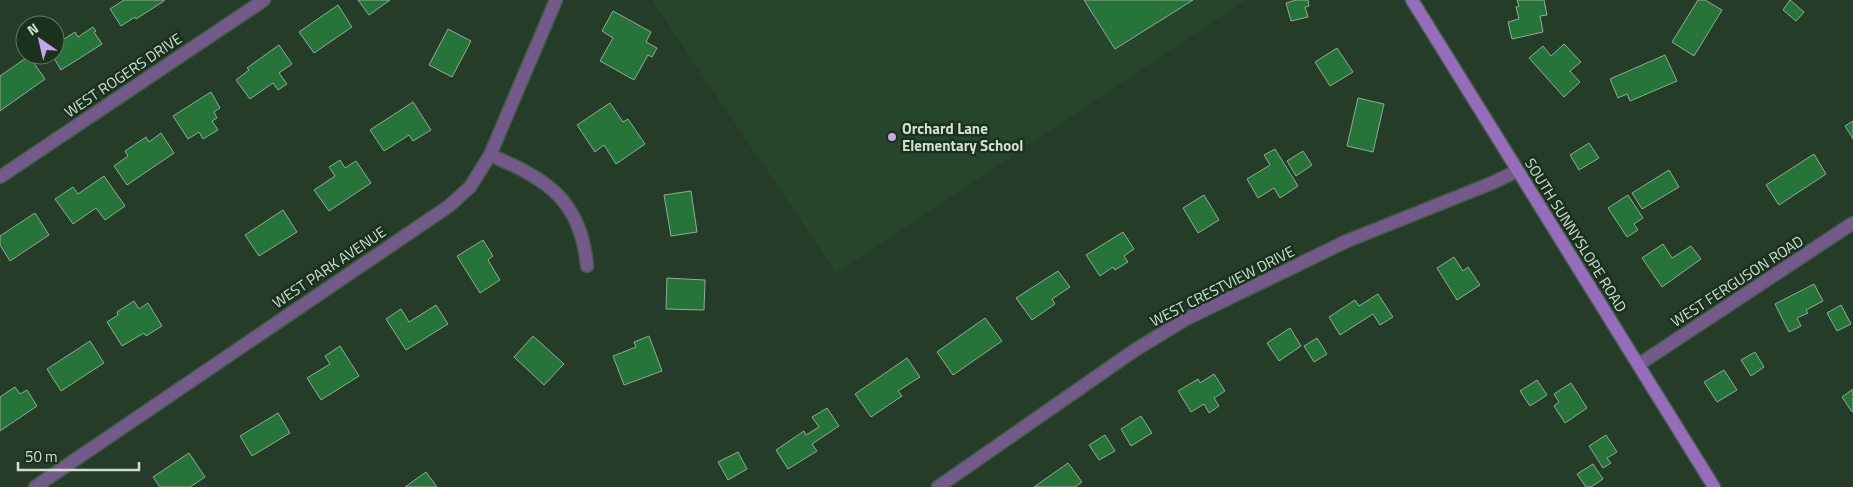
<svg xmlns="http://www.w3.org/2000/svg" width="1853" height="487" font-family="'Titillium Web',sans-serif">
  <rect width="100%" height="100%" fill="#243c28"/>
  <polygon fill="#27452c" points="652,0 1245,0 836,273"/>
  <g fill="#26743a" stroke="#91ac94">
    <polygon points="124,0 164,0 164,1 136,19 135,17 121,26 110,9"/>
    <polygon points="358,0 390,0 369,15"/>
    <polygon points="1084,0 1193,0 1115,49"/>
    <polygon points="1296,0 1308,0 1309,6 1305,7 1308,17 1291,21 1286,3"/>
    <polygon points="1517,0 1544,0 1547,15 1540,16 1543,32 1512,39 1508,22 1519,19 1516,7 1519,6"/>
    <polygon points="1698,0 1705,0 1722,10 1694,56 1672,42"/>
    <polygon points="1790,0 1804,12 1796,21 1783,10"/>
    <polygon points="338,5 352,27 314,53 299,32"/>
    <polygon points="613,11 651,32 646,42 657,48 652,57 648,55 634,80 600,61 613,38 602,31"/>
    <polygon points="93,27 96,31 94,32 102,44 61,70 52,55 55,55 55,45 75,32 78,37"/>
    <polygon points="448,29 471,41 452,77 429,65"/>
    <polygon points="1564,44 1581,62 1570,71 1580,82 1564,97 1529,58 1543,46 1551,56"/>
    <polygon points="279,45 292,64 279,73 287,84 278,90 273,83 250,99 236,80 249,70 247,68"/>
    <polygon points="1337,48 1353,72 1330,86 1315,62"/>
    <polygon points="1665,55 1677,81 1630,101 1627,94 1618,98 1610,79"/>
    <polygon points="29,56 45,79 0,111 0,76"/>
    <polygon points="211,92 220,108 214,112 217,118 212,121 218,130 203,139 199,132 188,139 173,116"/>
    <polygon points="1358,98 1384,104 1373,152 1347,146"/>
    <polygon points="413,102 431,130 413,141 409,135 384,151 370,130"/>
    <polygon points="610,103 623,122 628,119 645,144 616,164 604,145 595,152 577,125"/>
    <polygon points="1853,121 1853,139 1845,126"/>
    <polygon points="161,133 174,153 127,185 114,166 128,156 125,151 146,137 149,142"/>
    <polygon points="1589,143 1599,158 1579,170 1570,155"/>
    <polygon points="1275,149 1298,186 1280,198 1274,188 1258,198 1247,179 1270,165 1264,155"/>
    <polygon points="1303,151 1312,165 1296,176 1287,161"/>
    <polygon points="1814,154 1826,174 1779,205 1766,185"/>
    <polygon points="340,160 345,168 356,161 371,183 329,211 314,190 335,176 329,167"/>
    <polygon points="1669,170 1679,187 1642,209 1632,193"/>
    <polygon points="104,176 125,206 105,220 96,208 73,224 55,199 73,187 78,194"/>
    <polygon points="691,191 697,232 671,236 664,195"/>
    <polygon points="1204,195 1219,220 1198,233 1183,208"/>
    <polygon points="1628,195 1643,218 1634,224 1638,230 1627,237 1608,208"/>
    <polygon points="283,210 297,232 259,256 245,235"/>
    <polygon points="35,213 49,235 10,261 0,245 0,236"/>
    <polygon points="1123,232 1134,249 1124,256 1128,262 1115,270 1113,267 1100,276 1086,255"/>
    <polygon points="483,240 493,256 488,260 500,280 480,293 457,256"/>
    <polygon points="1663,244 1672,258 1691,246 1701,259 1662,287 1642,258"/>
    <polygon points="1454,257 1463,271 1468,267 1480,285 1457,300 1437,268"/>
    <polygon points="1058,271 1070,287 1052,299 1055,304 1032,320 1016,298"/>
    <polygon points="667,278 705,280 704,310 666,309"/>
    <polygon points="1814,284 1823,301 1806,310 1808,313 1797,318 1801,326 1789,332 1775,304"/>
    <polygon points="1378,294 1393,317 1380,325 1373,314 1340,335 1329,317 1355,300 1359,306"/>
    <polygon points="134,301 139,309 148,303 162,326 146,336 144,333 122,346 107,322 118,315 117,312"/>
    <polygon points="436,305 448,324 406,350 386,319 401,309 409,322"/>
    <polygon points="1841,305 1851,324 1837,331 1827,313"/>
    <polygon points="985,318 1002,341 953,375 937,352"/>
    <polygon points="1290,328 1301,346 1279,361 1267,343"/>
    <polygon points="533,336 564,364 544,385 514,357"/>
    <polygon points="649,336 662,371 624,385 613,356 636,347 634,342"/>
    <polygon points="1317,338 1327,354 1314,362 1304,346"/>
    <polygon points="90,341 104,363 61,391 47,369"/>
    <polygon points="340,346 359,376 321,400 307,378 330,364 325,356"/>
    <polygon points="1755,352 1764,367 1751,376 1741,360"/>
    <polygon points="907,358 920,377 898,391 902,396 871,417 855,394"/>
    <polygon points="1724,370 1737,390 1717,402 1704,382"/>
    <polygon points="1214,374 1225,391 1214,398 1219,406 1209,413 1204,404 1191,412 1178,391 1198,379 1200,383"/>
    <polygon points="1537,380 1547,395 1530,406 1520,391"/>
    <polygon points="1571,383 1587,408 1565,423 1554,406 1559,402 1554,394"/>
    <polygon points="15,387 20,394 27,390 37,406 0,431 0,397"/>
    <polygon points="1853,389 1853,411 1852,412 1842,397"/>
    <polygon points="827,408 839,426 812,444 817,451 788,469 776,450 804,431 806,435 819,427 812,417"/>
    <polygon points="278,413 290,433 252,456 240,436"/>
    <polygon points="1141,416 1152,433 1131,446 1121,429"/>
    <polygon points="1105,435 1115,451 1099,460 1089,445"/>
    <polygon points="1606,435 1617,452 1607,458 1611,463 1603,468 1589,446"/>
    <polygon points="738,452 747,469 728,480 718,462"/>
    <polygon points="189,453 205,477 190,487 160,487 153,477"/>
    <polygon points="1068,463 1082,482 1075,487 1034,487"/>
    <polygon points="1593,464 1603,479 1591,487 1586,487 1577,474"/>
    <polygon points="426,472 437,487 405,487"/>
  </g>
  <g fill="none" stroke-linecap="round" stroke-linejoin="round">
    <g stroke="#435a47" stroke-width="15">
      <g id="street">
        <path d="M490,155c57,24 91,45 97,111"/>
        <polyline points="0,177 264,0"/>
        <polyline points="1638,365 1853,223"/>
        <polyline points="35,487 449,206 470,187 490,155 556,0"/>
        <polyline points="938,487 1135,350 1186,319 1347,241 1492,183 1517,171"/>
      </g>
    </g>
    <g stroke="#435a47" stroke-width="15">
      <polyline id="secondary" points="1412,0 1714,487"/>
    </g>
    <use href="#street" stroke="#735a8b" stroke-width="12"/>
    <use href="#secondary" stroke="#956dba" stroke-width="12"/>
  </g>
  <circle fill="#c9a5ee" stroke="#1a311e" stroke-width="2" cx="892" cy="137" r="5"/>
  <g text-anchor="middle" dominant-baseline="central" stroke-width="5" stroke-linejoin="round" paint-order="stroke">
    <g font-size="15" fill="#d2e0d4" stroke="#1a311e">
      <text transform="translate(123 75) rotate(-34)">WEST ROGERS DRIVE</text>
      <text transform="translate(1576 235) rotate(58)">SOUTH SUNNYSLOPE ROAD</text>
      <text transform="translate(329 267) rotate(-34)">WEST PARK AVENUE</text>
      <text transform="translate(1737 281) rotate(-33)">WEST FERGUSON ROAD</text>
      <text transform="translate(1222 286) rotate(-27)">WEST CRESTVIEW DRIVE</text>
    </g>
    <g font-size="15" font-weight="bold" fill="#d2e0d4" stroke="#1a311e" text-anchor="start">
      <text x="902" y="128">Orchard Lane<tspan x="902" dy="17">Elementary School</tspan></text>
    </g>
  </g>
  <g transform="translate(40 40) rotate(326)"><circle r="24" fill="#1a311e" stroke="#647767"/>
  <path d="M0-4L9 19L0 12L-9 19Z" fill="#c9a5ee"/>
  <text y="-8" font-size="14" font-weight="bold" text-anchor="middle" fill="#d2e0d4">N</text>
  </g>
  <path d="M18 462v8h121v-8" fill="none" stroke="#d2e0d4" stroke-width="2.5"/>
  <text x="25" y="462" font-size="15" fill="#d2e0d4" stroke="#1a311e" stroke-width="4" paint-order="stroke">50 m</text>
</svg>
